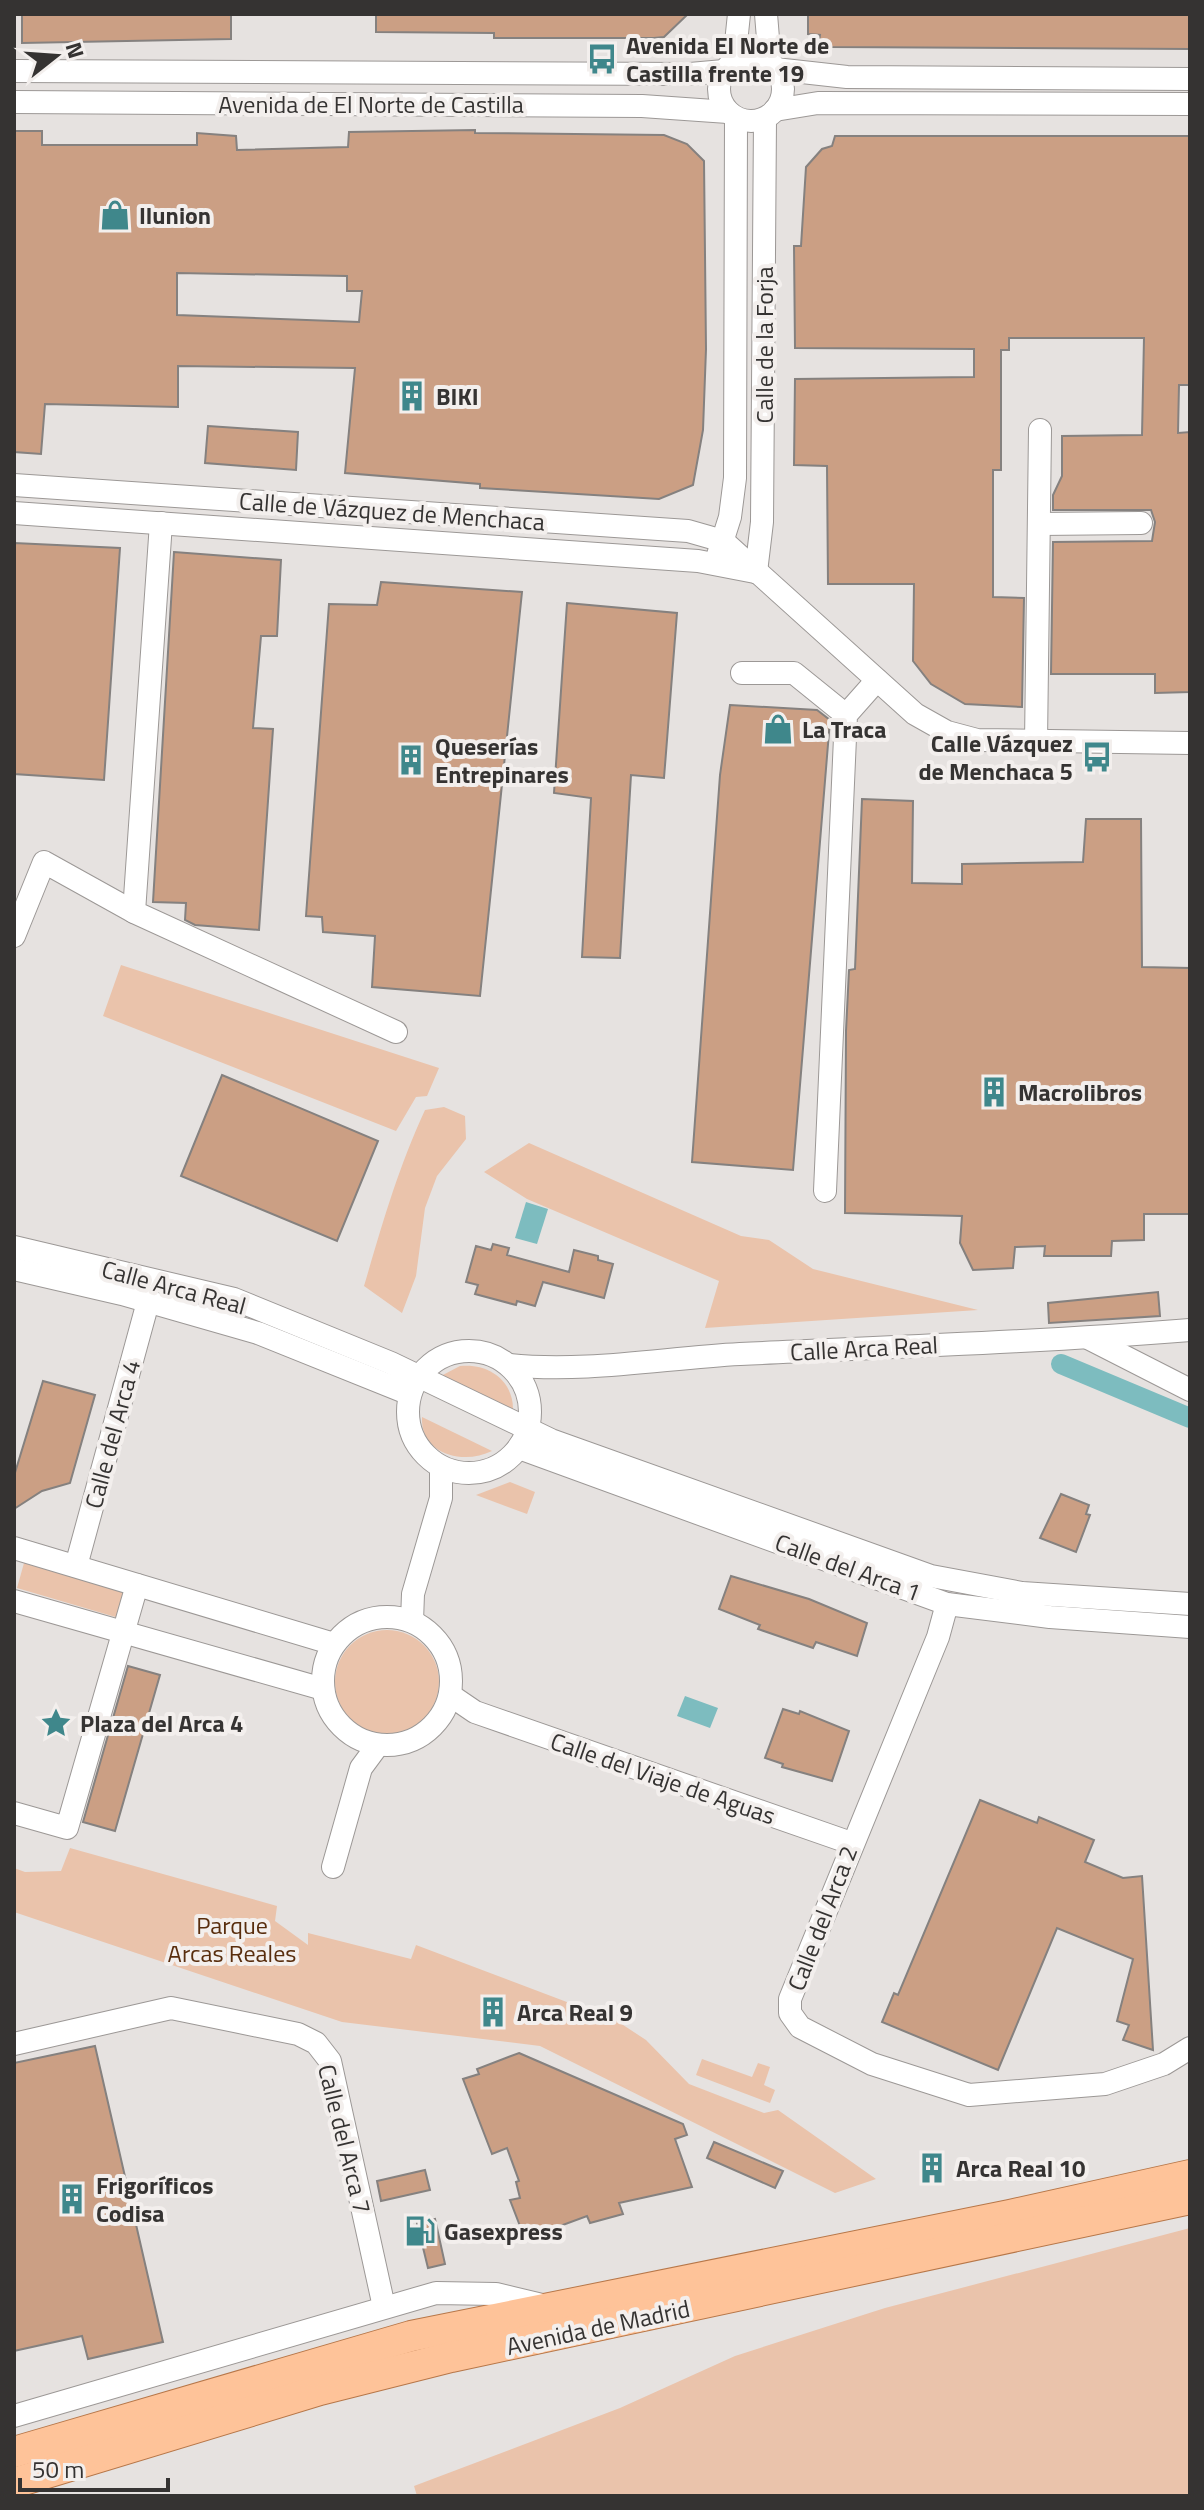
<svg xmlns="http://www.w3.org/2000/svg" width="1204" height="2510" font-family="'Titillium Web',sans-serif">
  <rect width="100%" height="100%" fill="#e6e2e0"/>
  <g fill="#eac3ab">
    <polygon points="121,965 439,1068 427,1096 416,1097 396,1131 103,1016"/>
    <path d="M444,1107l21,9 1,23 -29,37 -12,32 -9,68 -14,37 -38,-27c19,-64 33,-115 61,-176z"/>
    <polygon points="529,1143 741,1236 769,1240 813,1269 978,1310 705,1328 719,1281 527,1199 484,1172"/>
    <path d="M460,1366c29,-3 54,15 53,45l-74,-34z"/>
    <path d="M422,1417l70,34c-28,14 -72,4 -70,-34z"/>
    <polygon points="510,1482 535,1492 527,1514 476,1495"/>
    <polygon points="24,1563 126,1593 119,1618 17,1588"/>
    <circle cx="387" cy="1682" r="52"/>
    <polygon points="70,1848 277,1906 275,1921 308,1945 308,1933 411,1959 416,1945 617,2021 646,2040 689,2084 764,2113 778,2110 876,2179 835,2193 540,2046 342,2022 14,1912 14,1868 25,1872 61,1871"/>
    <polygon points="702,2059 752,2077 758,2063 770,2067 764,2085 775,2090 770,2103 696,2075"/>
    <polygon points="1190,2228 1190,2496 417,2496 414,2486 620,2408 735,2356 885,2308"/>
  </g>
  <g fill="#7dbcbf">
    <polygon points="526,1202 548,1209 537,1244 515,1238"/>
    <polygon points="685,1696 718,1708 710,1728 677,1716"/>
  </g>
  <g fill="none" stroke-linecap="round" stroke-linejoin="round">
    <polyline stroke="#7dbcbf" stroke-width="20" points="1061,1364 1190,1418"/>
  </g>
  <g fill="#cb9f84" stroke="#85817f" stroke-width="2" fill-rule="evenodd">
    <polygon points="22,14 231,14 231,39 22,43"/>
    <polygon points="376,14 688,14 664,37 654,38 494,38 494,33 376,32"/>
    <polygon points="808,14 1190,14 1190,49 830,47 829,43 819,43 820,35 808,34"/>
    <path d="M475,130v3l189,2 23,9 17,17 2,188 -3,81 -10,55 -34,14 -179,-11v-4l-135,-11 10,-105 -177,-2v41l-133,-3 -4,50 -27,-2v-321h28v14h155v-12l39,3 1,14 111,-3 1,-15zM177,273l170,3v15h15l-3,31 -182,-7z"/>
    <polygon points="835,136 1190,136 1190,385 1179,385 1178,433 1190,432 1190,692 1155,693 1155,674 1051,674 1053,542 1152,541 1155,522 1151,510 1053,510 1053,495 1062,476 1062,436 1142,435 1144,338 1009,338 1009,350 1001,350 1001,470 993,470 993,597 1024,598 1022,707 965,704 931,684 913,661 914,584 828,584 827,466 794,465 795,379 974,377 974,349 795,348 794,246 801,246 806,167 822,149 832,146"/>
    <polygon points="208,426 298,432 296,470 205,463"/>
    <polygon points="14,543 120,548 104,780 14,774"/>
    <polygon points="174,552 281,560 277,636 261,636 253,728 273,729 259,930 195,925 185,920 186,903 153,902"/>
    <polygon points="381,582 522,592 480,996 372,987 375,936 323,932 322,917 306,916 329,604 377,605"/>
    <polygon points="567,603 677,613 664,778 631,775 620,958 582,957 591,798 554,793"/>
    <polygon points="730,705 817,710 830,720 793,1170 692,1162 720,775"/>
    <polygon points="862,799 913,801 912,883 962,884 962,864 1083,862 1086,819 1141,819 1142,967 1190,968 1190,1214 1144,1214 1144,1240 1112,1241 1111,1256 1044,1256 1045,1246 1015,1247 1013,1268 973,1270 960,1243 962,1216 845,1213 846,1031 849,970 855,969"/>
    <polygon points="222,1075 378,1141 337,1241 181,1176"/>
    <polygon points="493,1244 509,1248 507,1255 569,1272 574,1250 598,1256 598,1260 613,1264 604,1298 543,1282 535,1306 517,1301 516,1305 475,1294 478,1285 466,1282 476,1246 491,1250"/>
    <polygon points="1158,1292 1160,1316 1049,1323 1048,1303"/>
    <polygon points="43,1381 95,1395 70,1483 42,1491 14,1509 14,1476"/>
    <polygon points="1061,1494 1089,1505 1086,1514 1090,1515 1076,1552 1040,1538"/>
    <polygon points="731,1576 809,1599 867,1623 857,1656 816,1642 813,1648 758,1629 760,1625 719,1609"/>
    <polygon points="128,1666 160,1675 115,1831 83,1822"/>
    <polygon points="783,1709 799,1714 800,1711 849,1731 832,1781 782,1767 783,1764 765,1758"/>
    <polygon points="980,1800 1037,1823 1039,1817 1094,1840 1085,1862 1123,1878 1142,1876 1153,2050 1123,2040 1129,2025 1117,2021 1133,1959 1057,1928 998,2070 882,2022 894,1993 898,1995"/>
    <polygon points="95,2046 163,2342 88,2359 82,2336 14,2351 14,2063"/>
    <polygon points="519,2053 683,2124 687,2135 675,2139 692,2187 619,2203 623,2214 590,2223 587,2216 525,2239 510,2200 520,2198 516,2182 519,2181 507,2148 492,2154 463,2079 479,2074 477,2069"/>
    <polygon points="714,2142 783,2171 775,2188 707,2158"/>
    <polygon points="425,2170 430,2190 381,2201 377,2181"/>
    <polygon points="435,2219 445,2264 428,2268 417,2223"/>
  </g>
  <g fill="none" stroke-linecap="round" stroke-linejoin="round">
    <g stroke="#9c9896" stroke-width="24">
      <g id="minor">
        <polyline points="766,14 770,63"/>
        <circle cx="751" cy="89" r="32"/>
        <polyline points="734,62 739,14"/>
        <polyline points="775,69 847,77 1190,79"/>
        <polyline points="14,71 690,74 724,71"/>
        <polyline points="14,102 642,106 728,112"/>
        <polyline points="775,110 818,103 1190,104"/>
        <polyline points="14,485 688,531 723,541 915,714 947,732 977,740 1190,743"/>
        <polyline points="14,513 698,561 755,572"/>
        <polyline points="161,523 134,912 396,1032"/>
        <polyline points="1039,524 1141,523"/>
        <polyline points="718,555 730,517 735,478 736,118"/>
        <polyline points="756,572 762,522 765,119"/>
        <polyline points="742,673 794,673 846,715"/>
        <polyline points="1036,743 1040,430"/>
        <polyline points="14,936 44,862 134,912"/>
        <polyline points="825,1191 846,715 877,680"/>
        <polyline points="14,1247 234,1299 391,1363 551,1440 931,1576 1022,1593 1190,1604"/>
        <polyline points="14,1269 122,1294 258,1333 410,1394"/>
        <polyline points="1088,1338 1190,1390"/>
        <circle cx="469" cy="1412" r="61"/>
        <path d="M509,1365c76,8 155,-7 231,-11 150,-7 300,-12 450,-24"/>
        <polyline points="519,1448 947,1604 1050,1617 1190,1627"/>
        <polyline points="14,1548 334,1644"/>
        <polyline points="76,1566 148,1302"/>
        <polyline points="14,1601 323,1689"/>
        <polyline points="947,1604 938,1637 790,1999 790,2013 800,2027 872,2064 969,2095 1105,2084 1164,2064 1190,2048"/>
        <circle cx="387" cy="1681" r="64"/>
        <polyline points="412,1621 413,1594 441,1498 441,1467"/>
        <polyline points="450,1695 475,1712 851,1843"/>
        <polyline points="14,1813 67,1828 137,1585"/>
        <polyline points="333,1867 361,1768 378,1745"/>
        <polyline points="14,2044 171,2008 298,2034 316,2043 330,2061 384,2307"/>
        <polyline points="14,2416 436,2293 496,2294 546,2306"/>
      </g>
    </g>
    <g stroke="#b77749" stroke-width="32">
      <g id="major">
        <polyline points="14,2452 411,2336 1010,2215 1190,2175"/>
        <polyline points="14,2483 320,2390 451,2357 1190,2199"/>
      </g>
    </g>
    <use href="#minor" stroke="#fff" stroke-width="22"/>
    <use href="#major" stroke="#fec399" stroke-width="30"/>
  </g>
  <defs>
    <g id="bus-bare" transform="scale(2.4)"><path d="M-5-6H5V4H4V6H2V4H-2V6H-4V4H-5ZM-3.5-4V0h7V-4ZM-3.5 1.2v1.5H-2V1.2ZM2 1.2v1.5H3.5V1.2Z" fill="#3f878b" stroke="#f3efed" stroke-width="2.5" paint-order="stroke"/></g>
    <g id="shop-bare" transform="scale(2.4)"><path d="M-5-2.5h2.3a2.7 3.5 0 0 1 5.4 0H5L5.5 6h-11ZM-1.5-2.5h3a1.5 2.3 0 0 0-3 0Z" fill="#3f878b" stroke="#f3efed" stroke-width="2.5" paint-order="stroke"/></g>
    <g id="building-bare" transform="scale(2.4)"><path d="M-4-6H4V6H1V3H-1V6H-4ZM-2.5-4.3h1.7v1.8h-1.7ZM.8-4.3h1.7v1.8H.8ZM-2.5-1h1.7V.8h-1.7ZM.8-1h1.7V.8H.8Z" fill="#3f878b" stroke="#f3efed" stroke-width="2.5" paint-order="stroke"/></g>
    <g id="sight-bare" transform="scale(2.4)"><path d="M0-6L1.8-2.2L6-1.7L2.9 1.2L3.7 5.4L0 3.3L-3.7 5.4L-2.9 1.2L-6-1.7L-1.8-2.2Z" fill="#3f878b" stroke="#f3efed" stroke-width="2.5" paint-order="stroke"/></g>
    <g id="fuel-bare" transform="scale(2.4)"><path d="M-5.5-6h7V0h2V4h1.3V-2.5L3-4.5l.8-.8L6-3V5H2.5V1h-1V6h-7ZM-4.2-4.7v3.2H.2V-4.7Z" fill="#3f878b" stroke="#f3efed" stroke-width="2.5" paint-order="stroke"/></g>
  </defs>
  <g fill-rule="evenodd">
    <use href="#bus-bare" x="602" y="59"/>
    <use href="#shop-bare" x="115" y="215"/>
    <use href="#building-bare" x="412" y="396"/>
    <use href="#shop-bare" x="778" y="729"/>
    <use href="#bus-bare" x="1097" y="757"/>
    <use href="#building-bare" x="411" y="760"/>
    <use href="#building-bare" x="994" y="1092"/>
    <use href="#sight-bare" x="56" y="1723"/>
    <use href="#building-bare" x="493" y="2012"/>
    <use href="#building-bare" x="932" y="2168"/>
    <use href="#building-bare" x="72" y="2199"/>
    <use href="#fuel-bare" x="420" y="2231"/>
  </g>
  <g text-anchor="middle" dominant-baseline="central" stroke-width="8" stroke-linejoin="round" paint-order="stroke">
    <g font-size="24" font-weight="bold" fill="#353332" stroke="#f3efed" text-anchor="start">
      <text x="626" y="45">Avenida El Norte de<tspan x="626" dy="28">Castilla frente 19</tspan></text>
      <text x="139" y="215">Ilunion</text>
      <text x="436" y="396">BIKI</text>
      <text x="802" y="729">La Traca</text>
      <text x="1073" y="743" text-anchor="end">Calle Vázquez<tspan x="1073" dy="28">de Menchaca 5</tspan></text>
      <text x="435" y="746">Queserías<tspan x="435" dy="28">Entrepinares</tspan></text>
      <text x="1018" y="1092">Macrolibros</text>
      <text x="80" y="1723">Plaza del Arca 4</text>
      <text x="517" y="2012">Arca Real 9</text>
      <text x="956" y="2168">Arca Real 10</text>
      <text x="96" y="2185">Frigoríficos<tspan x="96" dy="28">Codisa</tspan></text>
      <text x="444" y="2231">Gasexpress</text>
    </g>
    <g font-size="24" fill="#353332" stroke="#f3efed">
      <text x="371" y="104">Avenida de El Norte de Castilla</text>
      <text transform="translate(764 345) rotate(-90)">Calle de la Forja</text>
      <text transform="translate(392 511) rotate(4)">Calle de Vázquez de Menchaca</text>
      <text transform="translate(174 1287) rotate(15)">Calle Arca Real</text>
      <text transform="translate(864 1348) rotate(-3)">Calle Arca Real</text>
      <text transform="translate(112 1434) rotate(-75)">Calle del Arca 4</text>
      <text transform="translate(848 1567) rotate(20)">Calle del Arca 1</text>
      <text transform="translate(663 1778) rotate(19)">Calle del Viaje de Aguas</text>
      <text transform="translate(822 1918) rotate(-69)">Calle del Arca 2</text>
      <text transform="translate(345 2139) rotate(76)">Calle del Arca 7</text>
      <text transform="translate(598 2327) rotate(-12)">Avenida de Madrid</text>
    </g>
    <g font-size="24" fill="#582d0d" stroke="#f3efed">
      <text x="232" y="1925">Parque<tspan x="232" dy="28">Arcas Reales</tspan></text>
    </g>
  </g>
  <rect width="1204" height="2510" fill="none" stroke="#353332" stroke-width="32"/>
  <g transform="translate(56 56) rotate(73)" stroke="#f3efed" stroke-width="6" paint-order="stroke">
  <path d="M0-6L14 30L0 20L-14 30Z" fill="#353332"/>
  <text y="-12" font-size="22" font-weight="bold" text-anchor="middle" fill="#353332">N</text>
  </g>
  <path d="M20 2478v12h148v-12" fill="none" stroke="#353332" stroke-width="4"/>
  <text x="32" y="2478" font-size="24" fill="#353332" stroke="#f3efed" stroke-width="6" paint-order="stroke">50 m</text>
</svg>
